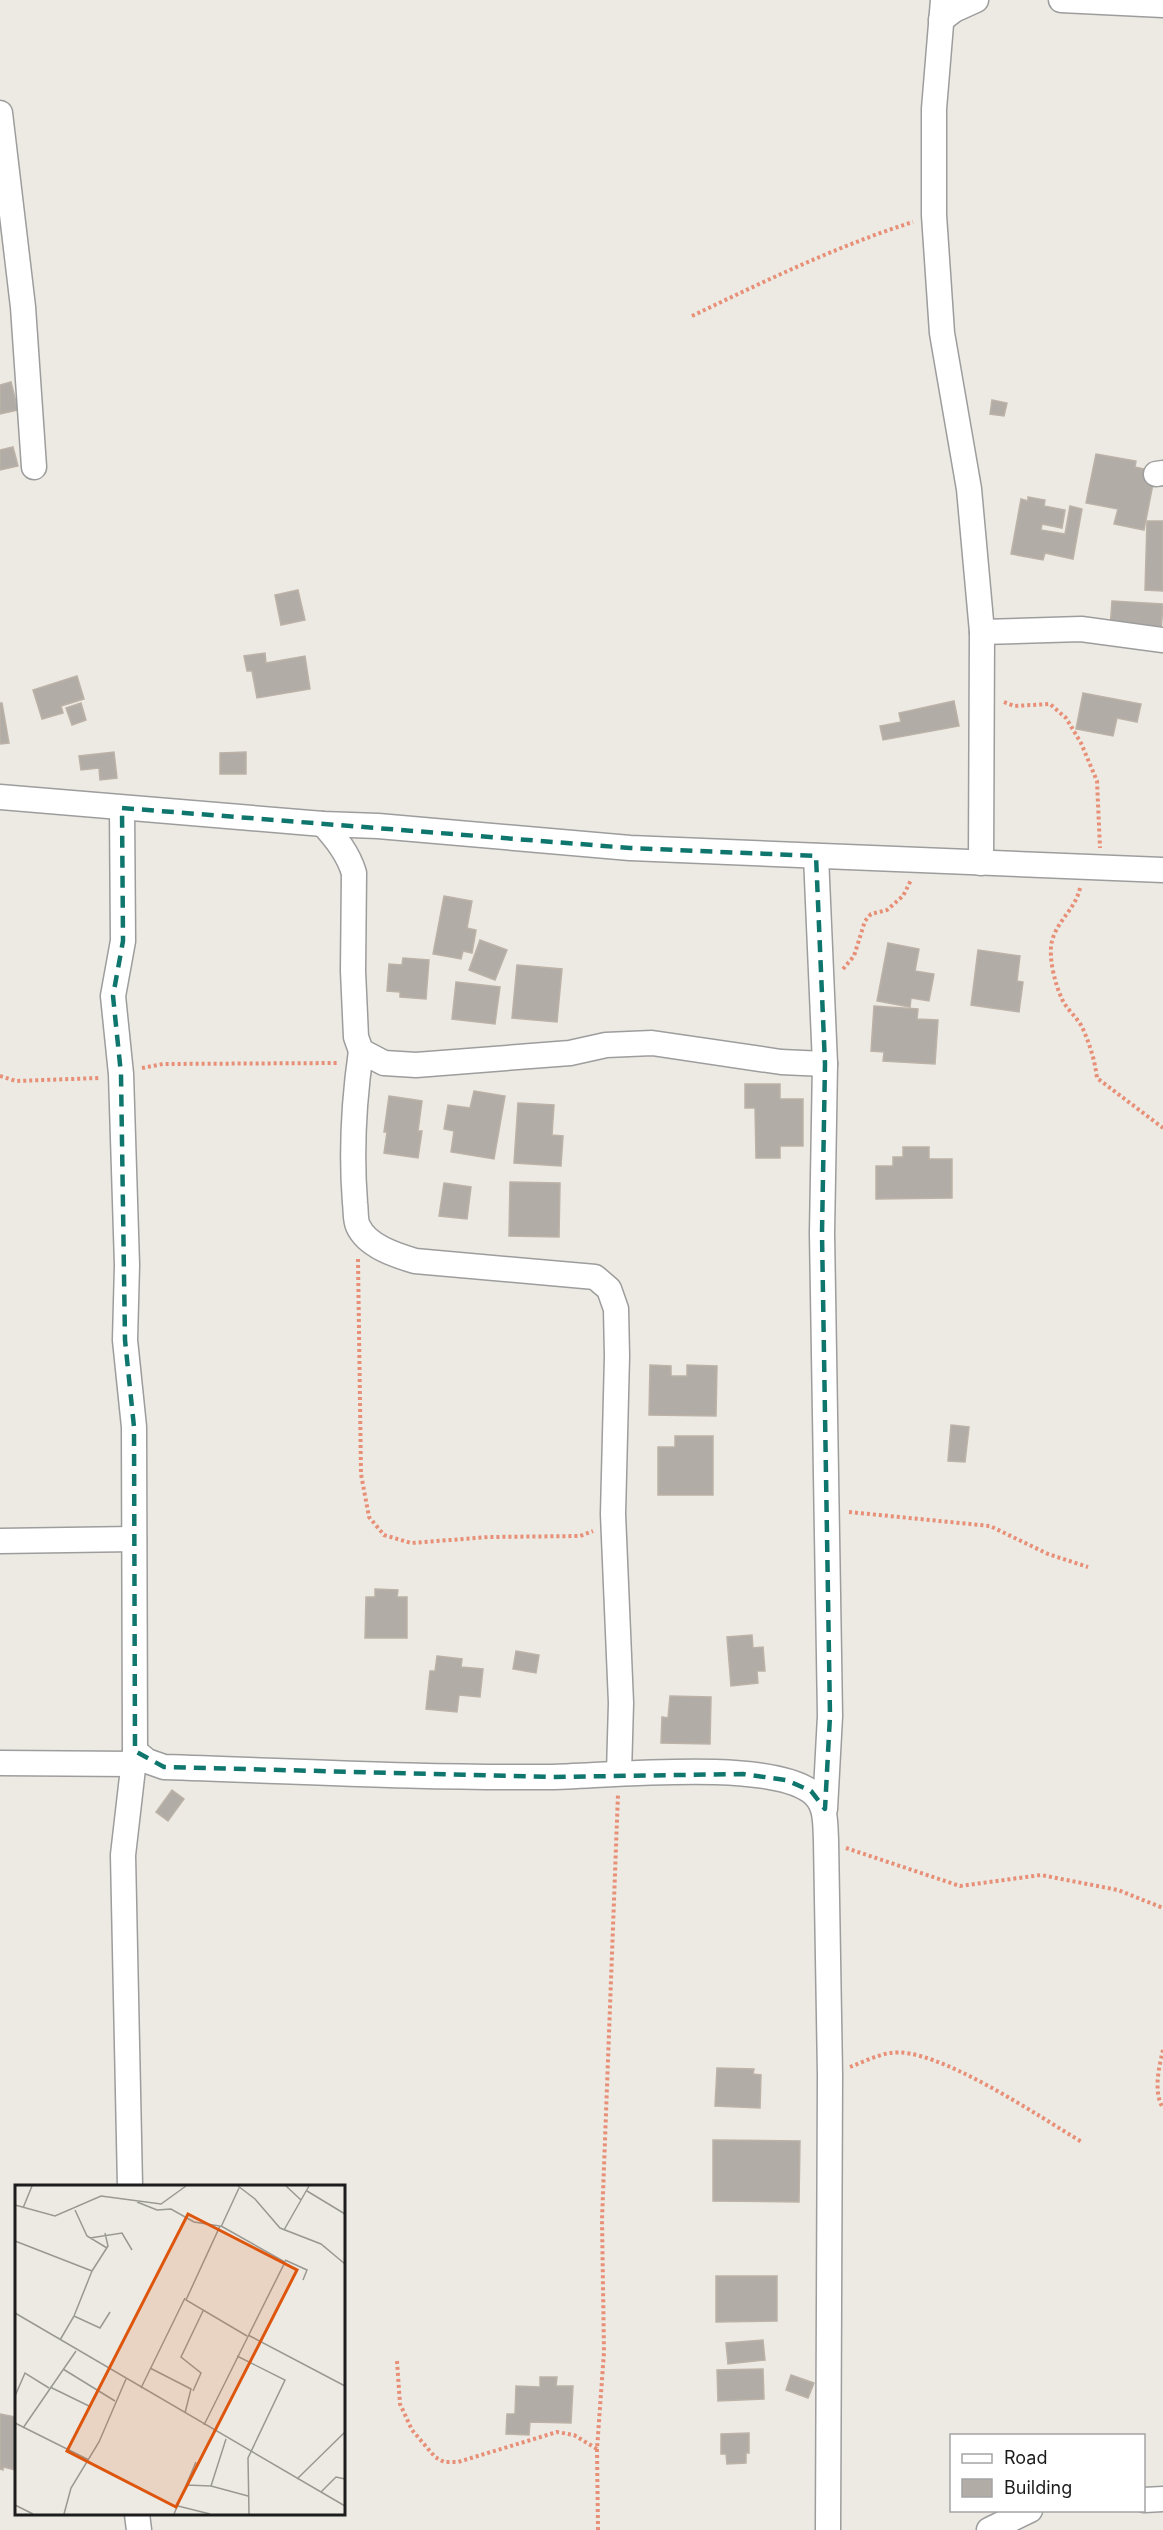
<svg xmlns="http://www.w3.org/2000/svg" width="1163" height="2530" font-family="Inter,sans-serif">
  <rect width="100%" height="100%" fill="#eceae3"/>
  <g fill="#b1aca6" stroke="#bcb2a7" stroke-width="1.5">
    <polygon points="11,382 18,410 0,414 0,385"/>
    <polygon points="992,400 1007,403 1004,416 990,414"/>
    <polygon points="13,447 18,466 0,470 0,450"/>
    <polygon points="1096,454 1136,461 1135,467 1149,470 1146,483 1153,484 1144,530 1114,524 1118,509 1086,503"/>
    <polygon points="1028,497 1045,500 1044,506 1065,510 1062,528 1042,524 1041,530 1065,534 1070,506 1082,509 1073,559 1045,553 1043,560 1011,554 1021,499 1028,501"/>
    <polygon points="1147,521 1163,521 1163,591 1145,590"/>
    <polygon points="298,590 305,620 281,625 275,595"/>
    <polygon points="1112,601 1163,604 1161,632 1110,629"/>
    <polygon points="265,653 266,663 305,656 310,689 257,698 252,671 247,671 244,656"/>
    <polygon points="77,676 84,699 61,706 63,713 42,719 33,690"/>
    <polygon points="1083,693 1141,704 1137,722 1117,718 1113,736 1076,729"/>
    <polygon points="954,701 959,726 883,740 880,726 901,722 899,713"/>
    <polygon points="0,703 2,703 9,743 0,744"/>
    <polygon points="81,703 86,720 72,725 66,708"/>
    <polygon points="114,752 117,778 100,780 99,768 81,770 79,756"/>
    <polygon points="246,752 246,774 220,774 220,753"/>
    <polygon points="444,896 472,901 467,928 476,930 472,953 463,951 461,959 433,954"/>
    <polygon points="480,940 507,950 495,980 469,970"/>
    <polygon points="888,943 919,949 915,971 934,974 929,1001 911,998 910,1007 877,1001"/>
    <polygon points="978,950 1020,956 1017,981 1023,982 1019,1012 971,1005"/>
    <polygon points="403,958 429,960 426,999 400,997 400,992 387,991 389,964 402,965"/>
    <polygon points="517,965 562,969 557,1022 512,1018"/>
    <polygon points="456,982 500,987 495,1024 452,1019"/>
    <polygon points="874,1006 918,1009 917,1019 938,1020 935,1064 883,1061 884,1052 871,1051"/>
    <polygon points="745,1084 780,1084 780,1099 803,1099 803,1146 780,1146 780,1158 756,1158 755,1108 745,1108"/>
    <polygon points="474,1091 505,1096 494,1159 451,1152 454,1131 444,1129 448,1105 470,1108"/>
    <polygon points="389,1096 422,1101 418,1131 422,1131 418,1158 384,1153 387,1132 384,1132"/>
    <polygon points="518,1103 554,1105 552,1135 563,1136 561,1166 514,1163"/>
    <polygon points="903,1147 929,1147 929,1159 952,1159 952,1198 876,1199 876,1166 893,1166 893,1157 903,1157"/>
    <polygon points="510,1182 560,1183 559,1237 509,1236"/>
    <polygon points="444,1183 471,1187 467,1219 439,1216"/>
    <polygon points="650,1365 671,1366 671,1376 687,1376 687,1365 717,1366 716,1416 649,1415"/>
    <polygon points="951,1425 969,1427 965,1462 948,1461"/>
    <polygon points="675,1436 713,1436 713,1495 658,1495 658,1447 675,1447"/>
    <polygon points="375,1589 398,1590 397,1597 407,1597 407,1638 365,1638 366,1597 375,1597"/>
    <polygon points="752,1635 753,1648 763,1647 765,1671 757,1671 758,1683 731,1686 727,1637"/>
    <polygon points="516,1651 539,1655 536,1673 513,1669"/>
    <polygon points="437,1656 462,1659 461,1667 483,1669 480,1697 459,1695 457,1712 426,1709 430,1671 435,1671"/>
    <polygon points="670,1696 711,1697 710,1744 661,1743 662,1717 668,1718"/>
    <polygon points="172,1790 184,1799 168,1821 156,1812"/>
    <polygon points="717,2068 754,2069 753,2074 761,2075 760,2108 715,2106"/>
    <polygon points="713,2140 800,2141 799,2202 713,2201"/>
    <polygon points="716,2276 777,2276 777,2321 716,2322"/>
    <polygon points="763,2340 765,2360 728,2364 726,2343"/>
    <polygon points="763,2369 764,2399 718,2401 717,2370"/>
    <polygon points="791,2375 814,2383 808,2398 786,2390"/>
    <polygon points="540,2377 557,2377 556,2386 573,2386 571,2423 530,2422 529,2435 506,2434 507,2414 515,2414 516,2386 540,2387"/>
    <polygon points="0,2414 16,2417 16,2470 3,2467 3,2470 0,2469"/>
    <polygon points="749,2433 749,2453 746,2453 746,2463 727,2464 726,2454 721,2454 721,2434"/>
  </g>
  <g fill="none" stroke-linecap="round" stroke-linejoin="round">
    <g stroke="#9d9d9d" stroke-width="27">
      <g id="minor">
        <polyline points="943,0 934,109 934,215 942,333 969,489 982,632 981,863"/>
        <polyline points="1061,0 1163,5"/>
        <polyline points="941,20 954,10 976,0"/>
        <polyline points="0,113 23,307 34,467"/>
        <polyline points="1156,474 1163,473"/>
        <polyline points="982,632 1081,629 1163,640"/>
        <polyline points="0,797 323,824 378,826 630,848 1163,870"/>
        <polyline points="122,808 123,941 113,996 121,1074 127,1265 125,1340 134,1427 135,1751 123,1855 130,2186"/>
        <path d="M323,824c13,15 25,29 31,49l-1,98 3,66 5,14 23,12 32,2 154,-12 36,-8 46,-2 129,19 44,2"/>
        <polyline points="816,856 825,1064 822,1233 830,1716 825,1809"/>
        <path d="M361,1051c-7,49 -10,102 -6,152 1,6 0,17 3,23 9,20 37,29 57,35l180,16 14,12 7,20 1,47 -4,158 8,189 -2,70"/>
        <polyline points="0,1541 134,1539"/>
        <path d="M135,1751l12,10 17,6c128,4 257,11 386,10 58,-1 214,-18 260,14 17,12 15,31 16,49l4,235 -2,455"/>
        <polyline points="0,1763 133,1764"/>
        <polyline points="1144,2500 1163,2499"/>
        <polyline points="137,2514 139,2530"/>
        <polyline points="989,2530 1030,2510"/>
      </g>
    </g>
    <g stroke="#e88f78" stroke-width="4" stroke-dasharray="3 3" stroke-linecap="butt">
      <path d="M692,316c73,-35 145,-70 221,-94"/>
      <polyline points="1004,702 1014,706 1050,704 1066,718 1081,743 1097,781 1100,848"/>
      <path d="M1080,888c-4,20 -23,33 -28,53 -4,16 3,43 10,58 5,11 16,19 21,30 7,16 12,32 14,49l66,50"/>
      <polyline points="843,969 854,956 865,921 871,914 887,910 903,896 911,880"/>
      <polyline points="142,1068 163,1064 338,1063"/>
      <polyline points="0,1076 16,1081 99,1078"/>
      <polyline points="358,1259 361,1474 369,1517 384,1535 411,1543 489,1537 580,1536 593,1531"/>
      <polyline points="849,1512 990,1526 1048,1554 1088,1567"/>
      <polyline points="846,1848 960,1886 1041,1875 1118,1890 1163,1908"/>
      <path d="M1163,2050c-4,17 -10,42 0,58"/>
      <path d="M850,2067c13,-5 27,-12 40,-14 45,-8 151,65 192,89"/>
      <polyline points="397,2361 400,2404 412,2430 435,2457 444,2462 458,2462 557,2432 574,2435 597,2449"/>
      <polyline points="598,2530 597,2449 604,2352 602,2220 618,1794"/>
    </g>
    <use href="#minor" stroke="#fff" stroke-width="24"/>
  </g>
  <path fill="none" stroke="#0f766e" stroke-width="4.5" stroke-dasharray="12 8" stroke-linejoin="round" d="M122,808l508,40 186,8 9,208 -3,169 8,483 -5,93 -14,-18 -25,-11 -43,-6 -192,3 -387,-10 -29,-16 -1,-324 -9,-87 -4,-266 -8,-78 10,-55z"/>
  <g transform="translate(15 2185)">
    <rect width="330" height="330" fill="#eceae3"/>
    <path fill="none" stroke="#999893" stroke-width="1.5" d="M223,1l17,13 25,29 41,16 24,20M271,1l15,14M292,6l38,23M122,17l20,8 14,-1 23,13 26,4 -34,74 61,36M0,20l40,11 46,-20 60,8 25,-18M8,23l9,-22M60,25l12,26 20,12M206,42l18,-39M269,45l25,-44M75,53l32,-5 10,17M0,56l77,30 -18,45M270,75l22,10 -4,10M77,86l16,-25 -3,-13M0,128l330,193M233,150l97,51M45,155l14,-24 26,12 10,-16M222,171l48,24 -37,78 1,56M135,183l41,21 -6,24M48,184l52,32M35,202l41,20M126,203l44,-90M178,206l8,-18 -20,-16 22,-46M0,211l10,-23 24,15M0,238l74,37M189,240l81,-163 -64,-36M8,243l53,-77M282,294l48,-47M171,300l25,1 15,-47M196,301l37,10M306,307l15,-15 9,2M0,320l18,9M163,321l32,8M49,329l7,-26 28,-46 27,-63M159,329l22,-52"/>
    <path fill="#de560d" fill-opacity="0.15" stroke="#de560d" stroke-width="3" d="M173,29l109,56 -121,237 -109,-56z"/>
    <rect width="330" height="330" fill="none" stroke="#1c1c1c" stroke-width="3"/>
  </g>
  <rect x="950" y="2434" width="195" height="78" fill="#ffffff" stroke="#a4a4a4" stroke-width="1.5"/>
  <rect x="962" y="2454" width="30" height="9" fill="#ffffff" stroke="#a4a4a4" stroke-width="1.5"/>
  <text x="1004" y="2464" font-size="18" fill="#1c1c1c">Road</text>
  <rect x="962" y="2479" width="30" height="18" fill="#b1aca6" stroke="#a4a4a4" stroke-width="1.5"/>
  <text x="1004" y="2494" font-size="18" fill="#1c1c1c">Building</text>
</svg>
